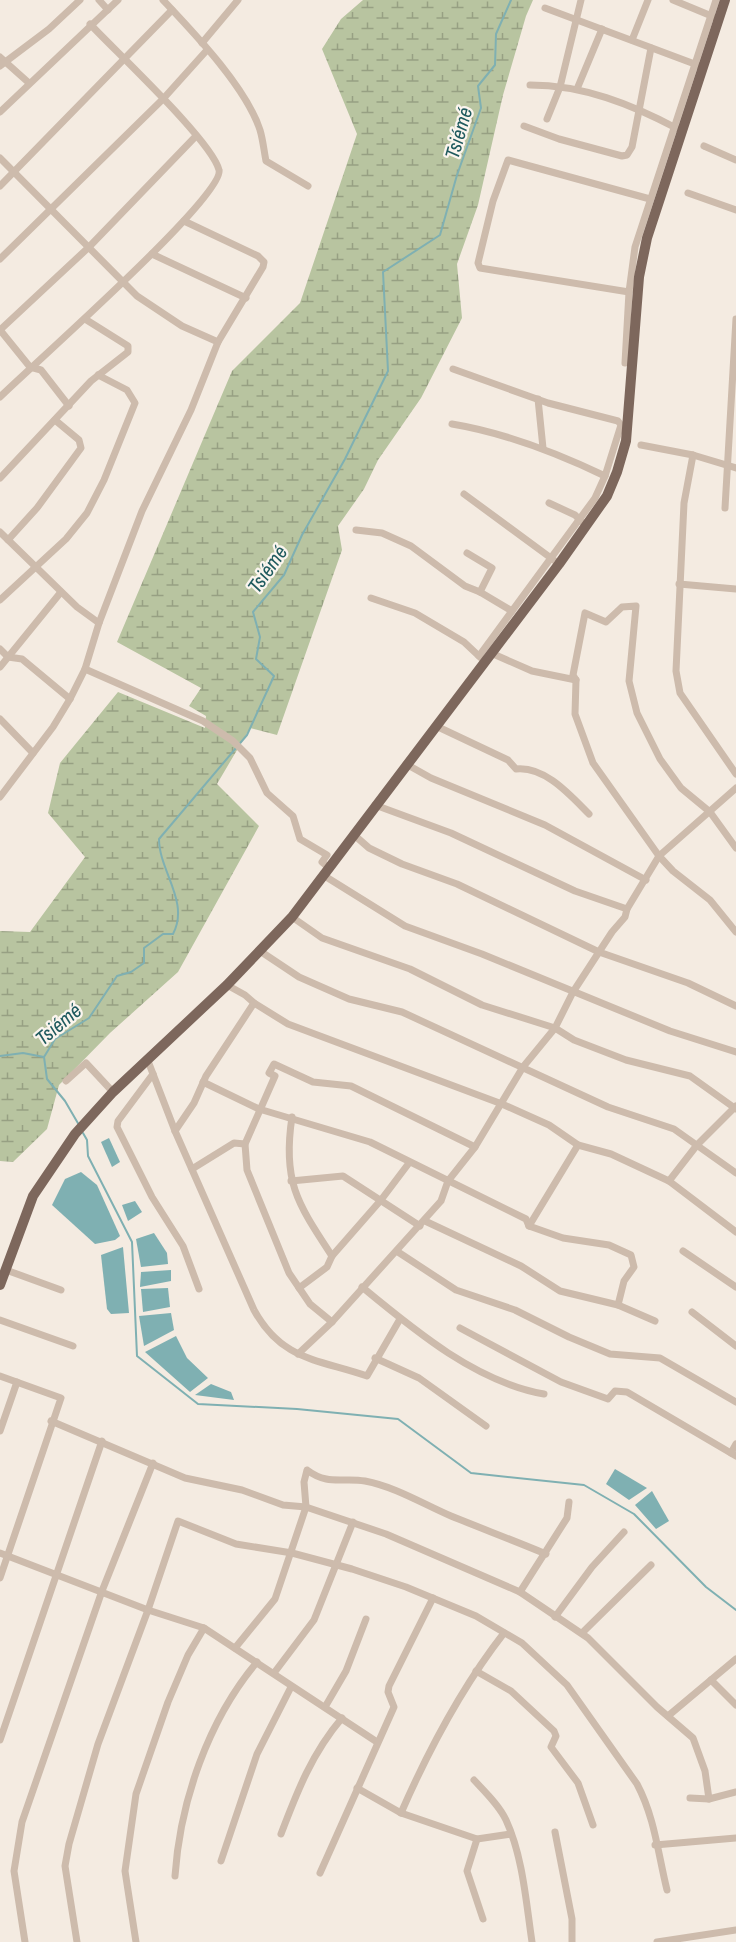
<svg xmlns="http://www.w3.org/2000/svg" width="736" height="1942" font-family="'Archivo Narrow',sans-serif">
  <defs>
    <pattern id="wetland-marsh" width="20" height="14" patternUnits="userSpaceOnUse" patternTransform="scale(1.5)"><rect width="20" height="14" fill="#b8c4a0"/><path d="M1 5h8M5 5V1M11 12h8M15 12V8" fill="none" stroke="#97a083"/></pattern>
  </defs>
  <rect width="100%" height="100%" fill="#f4ebe1"/>
  <polygon fill="url(#wetland-marsh)" points="363,0 533,0 526,16 503,95 478,205 457,264 462,318 421,398 378,460 364,489 338,526 342,550 277,735 250,728 217,784 259,826 178,972 110,1033 59,1085 47,1129 13,1162 0,1161 0,931 30,932 85,857 48,813 60,763 118,692 205,728 206,716 189,706 201,688 117,642 232,371 300,303 357,134 322,49 341,19"/>
  <g fill="#7fb0b2">
    <polygon points="109,1138 120,1162 112,1167 101,1142"/>
    <polygon points="81,1172 97,1185 120,1236 115,1240 95,1244 52,1205 65,1179"/>
    <polygon points="135,1201 142,1212 128,1221 122,1205"/>
    <polygon points="154,1233 167,1253 168,1264 141,1267 136,1239"/>
    <polygon points="123,1247 129,1313 111,1314 107,1309 101,1255"/>
    <polygon points="171,1270 171,1281 140,1287 141,1272"/>
    <polygon points="168,1288 170,1307 143,1312 141,1289"/>
    <polygon points="171,1313 174,1330 144,1346 139,1316"/>
    <polygon points="176,1336 187,1358 208,1378 190,1392 145,1352"/>
    <polygon points="211,1384 231,1392 234,1400 195,1395"/>
    <polygon points="615,1469 647,1488 629,1500 606,1484"/>
    <polygon points="652,1491 669,1521 656,1529 635,1505"/>
  </g>
  <g fill="none" stroke-linecap="round" stroke-linejoin="round">
    <g stroke="#7fb0b2" stroke-width="2">
      <path d="M0,1056l23,-3 21,4 11,-18 34,-21 28,-42 14,-4 13,-9v-15l19,-14h10c17,-32 -14,-63 -14,-95l88,-104 27,-59 -18,-17 4,-22 -7,-25 31,-37 18,-40 43,-76 43,-88 -5,-99 57,-37 17,-60 24,-67 -3,-22 17,-21 1,-31 15,-34"/>
      <polyline points="44,1057 47,1079 65,1101 79,1125"/>
      <polyline points="83,1133 87,1140 88,1156 132,1242 137,1356 198,1404 297,1409 398,1419 471,1473 584,1485 634,1514 706,1587 736,1610"/>
    </g>
    <g stroke="#cdbbac" stroke-width="7">
      <polyline points="99,0 108,10"/>
      <path d="M163,0c31,33 83,87 97,130 3,10 4,21 6,31l42,25"/>
      <polyline points="673,0 714,17"/>
      <polyline points="545,8 700,66"/>
      <polyline points="632,40 648,0"/>
      <polyline points="202,43 238,0"/>
      <polyline points="0,57 29,83"/>
      <polyline points="0,66 49,29 80,0"/>
      <path d="M530,85c53,0 101,19 148,44"/>
      <polyline points="577,89 602,29"/>
      <polyline points="0,112 118,0"/>
      <polyline points="547,119 560,87 581,0"/>
      <polyline points="524,126 559,139 622,156 627,155 632,147 651,48"/>
      <polyline points="704,146 736,160"/>
      <polyline points="0,158 137,296 182,326 218,342"/>
      <polyline points="0,186 172,10"/>
      <polyline points="688,193 736,210"/>
      <polyline points="152,254 246,298"/>
      <polyline points="0,259 163,99 207,50"/>
      <polyline points="629,292 480,268 478,263 493,201 508,160 650,199"/>
      <polyline points="0,330 89,247 196,136"/>
      <polyline points="0,330 30,367 41,370 69,406"/>
      <polyline points="625,363 629,292 635,247 716,0"/>
      <polyline points="453,369 548,403 618,421 621,425 605,476 595,498 479,656"/>
      <path d="M0,397c28,-28 226,-202 219,-227 -7,-29 -104,-119 -129,-146"/>
      <polyline points="538,399 543,448"/>
      <path d="M452,424c54,9 103,28 153,52"/>
      <polyline points="641,445 693,455 736,468"/>
      <polyline points="693,455 684,503 676,671 680,693 736,774"/>
      <polyline points="0,478 91,381 128,352 128,346 85,319"/>
      <polyline points="464,494 555,561"/>
      <polyline points="549,503 575,515 583,523"/>
      <polyline points="725,508 736,319"/>
      <polyline points="356,530 382,533 411,546 465,586 480,592 512,611"/>
      <polyline points="0,532 77,607 99,623"/>
      <polyline points="8,540 37,508 81,448 79,440 55,420"/>
      <polyline points="467,553 492,568 480,592"/>
      <polyline points="679,584 736,589"/>
      <polyline points="371,598 415,613 464,642 481,658"/>
      <polyline points="0,600 66,539 87,513 104,480 135,403 127,390 98,375"/>
      <polyline points="0,649 8,657 22,659 70,699"/>
      <polyline points="491,653 532,671 576,680"/>
      <polyline points="0,667 61,592"/>
      <polyline points="85,669 203,721 233,741 250,758 267,793 293,816 300,839 327,855 322,862 328,867"/>
      <polyline points="0,719 33,753"/>
      <path d="M436,726l72,34 8,9c29,-3 54,26 73,45"/>
      <polyline points="406,764 431,778 545,825 646,880"/>
      <polyline points="0,797 53,727 70,699 85,669 99,623 142,511 191,410 218,342 263,267 264,262 258,256 184,221"/>
      <polyline points="375,805 451,833 575,891 627,909"/>
      <polyline points="353,834 369,848 402,864 457,884 599,952 688,983 736,1006"/>
      <polyline points="736,848 710,812 681,788 660,759 637,713 629,681 636,606 622,607 606,622 585,613 573,675 576,680 575,714 593,763 659,856 673,871 710,900 736,932"/>
      <polyline points="323,875 405,926 482,954 670,1031 736,1052"/>
      <polyline points="292,917 322,938 410,969 482,1005 555,1028 574,1040 626,1060 690,1076 736,1109"/>
      <polyline points="260,951 299,977 349,999 402,1012 608,1107 674,1129 736,1173"/>
      <polyline points="227,985 245,995 254,1003 288,1024 502,1104 549,1125 578,1145 611,1154 669,1181 736,1232"/>
      <path d="M148,1061l27,70 79,179c28,51 64,49 113,66l33,-57"/>
      <polyline points="153,1074 118,1121 117,1127 152,1197 183,1246 199,1289"/>
      <polyline points="66,1081 86,1063 113,1092"/>
      <polyline points="203,1082 259,1109 370,1142 526,1219 529,1226 563,1238 609,1245 631,1255 634,1267 624,1281 618,1305"/>
      <path d="M292,1117c-10,65 6,87 40,139"/>
      <polyline points="175,1131 194,1103 206,1076 254,1003"/>
      <polyline points="192,1169 234,1143 245,1144"/>
      <polyline points="291,1181 343,1176 420,1226"/>
      <polyline points="669,1181 697,1145 736,1106"/>
      <polyline points="425,1221 521,1266 560,1291 618,1305 655,1321"/>
      <polyline points="529,1226 578,1145"/>
      <polyline points="683,1251 736,1287"/>
      <polyline points="398,1252 456,1290 515,1310 569,1337 610,1354 660,1358 736,1402"/>
      <polyline points="6,1270 61,1290"/>
      <path d="M362,1287c52,43 114,95 182,107"/>
      <polyline points="299,1288 327,1267 332,1256 381,1200 409,1163"/>
      <polyline points="692,1312 736,1346"/>
      <polyline points="0,1320 73,1346"/>
      <polyline points="332,1322 310,1304 289,1273 247,1170 245,1144 275,1076 269,1073 274,1064 313,1082 351,1086 475,1147"/>
      <polyline points="460,1328 561,1382 608,1399 615,1391 627,1392 736,1456"/>
      <polyline points="298,1354 332,1322 441,1201 448,1181 475,1147 523,1067 555,1028 573,992 612,932 625,917 627,909 659,856 736,788"/>
      <polyline points="375,1358 419,1378 486,1426"/>
      <polyline points="0,1376 61,1398 0,1578"/>
      <polyline points="51,1421 185,1478 242,1490 283,1505 306,1507 386,1534 520,1592 588,1638 657,1707 693,1738 705,1771 709,1799"/>
      <polyline points="0,1431 17,1382"/>
      <polyline points="731,1453 736,1444"/>
      <polyline points="0,1553 148,1610 204,1628 377,1742"/>
      <polyline points="520,1592 567,1518 569,1502"/>
      <polyline points="555,1617 592,1567 624,1532"/>
      <polyline points="582,1633 651,1565"/>
      <path d="M235,1648l40,-49 31,-92 -2,-25 3,-12c21,16 36,7 58,11 31,6 58,23 86,35 32,13 64,25 95,38"/>
      <polyline points="476,1671 511,1691 554,1731 556,1736 551,1747 578,1783 593,1825"/>
      <polyline points="274,1673 314,1620 353,1522"/>
      <polyline points="711,1680 736,1705"/>
      <polyline points="325,1707 346,1671 366,1619"/>
      <polyline points="668,1716 736,1659"/>
      <polyline points="0,1740 102,1441"/>
      <path d="M474,1780c11,12 25,25 32,40 17,37 20,82 26,122"/>
      <polyline points="357,1788 401,1813 477,1839 511,1834"/>
      <polyline points="690,1798 709,1799 736,1792"/>
      <path d="M401,1813c28,-64 60,-125 103,-180"/>
      <polyline points="555,1832 572,1919 572,1942"/>
      <path d="M281,1834c16,-42 31,-81 61,-116"/>
      <polyline points="477,1839 467,1871 483,1919"/>
      <polyline points="655,1845 736,1838"/>
      <polyline points="221,1861 257,1754 291,1687"/>
      <polyline points="320,1873 394,1707 388,1692 389,1686 433,1598"/>
      <path d="M175,1876c5,-74 33,-156 82,-214"/>
      <polyline points="25,1942 14,1871 22,1822 102,1591 153,1463"/>
      <path d="M77,1942l-12,-76 4,-22 29,-100 50,-134 30,-89 58,23 56,9 60,16 54,18 70,29 46,27 45,42 70,99c18,34 21,70 30,106"/>
      <polyline points="136,1942 125,1871 136,1794 168,1702 188,1655 204,1628"/>
      <polyline points="657,1942 736,1930"/>
    </g>
    <polyline stroke="#7d675c" stroke-width="10" points="0,1285 33,1196 75,1134 113,1092 227,985 292,917 559,564 607,496 617,472 626,441 639,277 647,238 725,0"/>
  </g>
  <g text-anchor="middle" dominant-baseline="central" stroke-width="4.5" stroke-linejoin="round" paint-order="stroke">
    <g font-size="20" font-style="italic" fill="#1f5a5e" stroke="#fbf5ee">
      <text transform="translate(458 133) rotate(-74)">Tsiémé</text>
      <text transform="translate(267 569) rotate(-55)">Tsiémé</text>
      <text transform="translate(58 1024) rotate(-40)">Tsiémé</text>
    </g>
  </g>
</svg>
